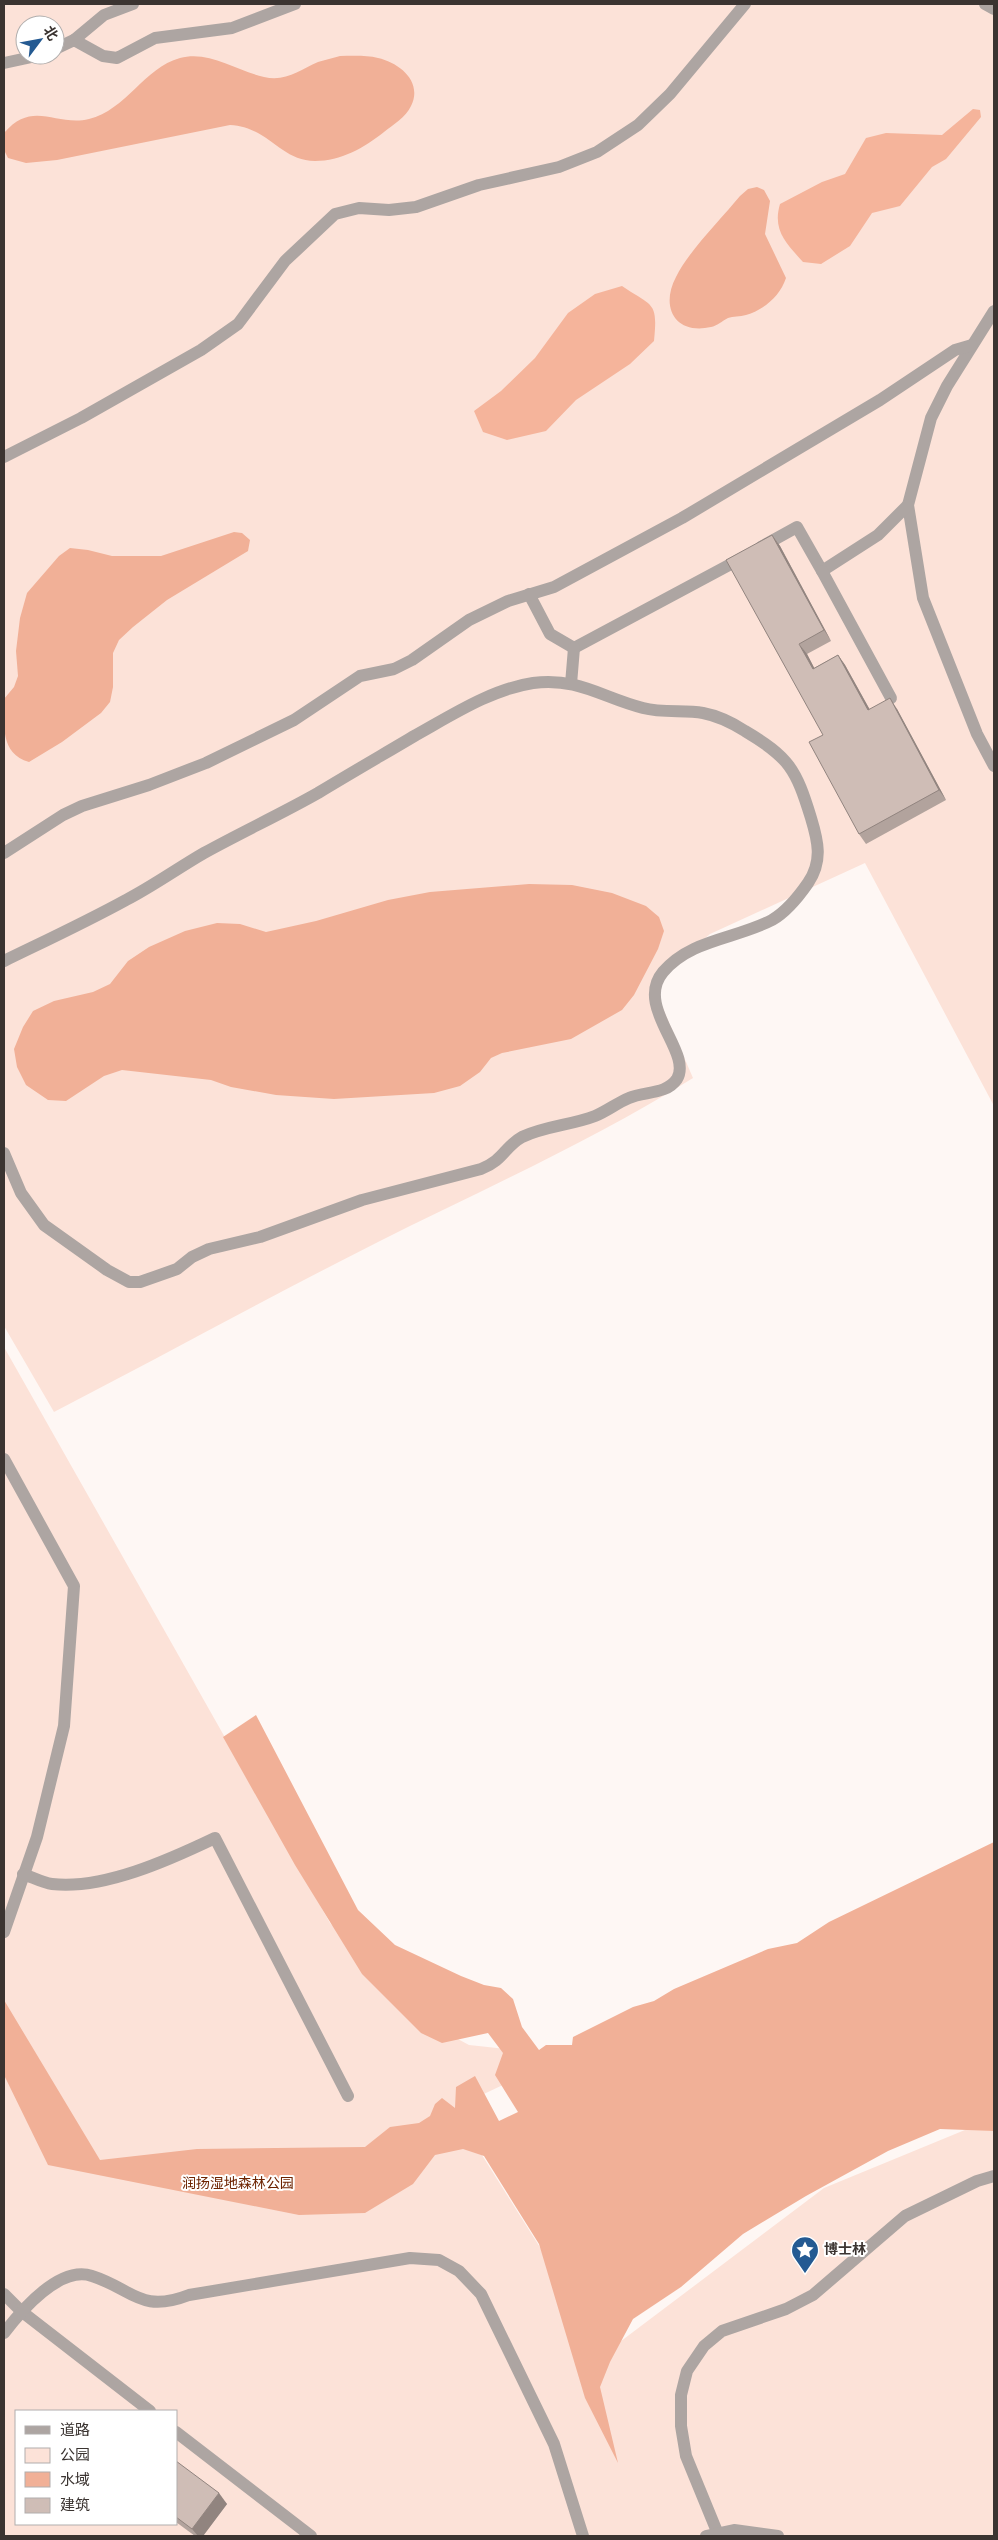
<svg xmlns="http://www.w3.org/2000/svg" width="998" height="2540" font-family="Overpass,'Noto Sans SC',sans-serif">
  <rect width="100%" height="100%" fill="#fef7f4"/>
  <g fill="#fce2d8" fill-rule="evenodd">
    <path d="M4,4h990v1102l-129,-243 -155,71 -58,49 41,95c-101,63 -209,111 -315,164 -109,55 -216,114 -324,170l-50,-86zM25,25h30v30h-30z"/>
    <path d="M4,1347l326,576 87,94 52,28 37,4 -1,35 -34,16 -6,28 76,121 39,123 244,-184 170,-70v418h-990zM16,2411h160v113h-160z"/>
  </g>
  <g fill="#f5b49b">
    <path d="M973,109l7,1 1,7 -35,42 -14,8 -32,39 -28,7 -22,33 -29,18 -18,-2c-16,-18 -31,-31 -23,-58l42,-22 23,-8 21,-36 20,-5 56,2z"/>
    <path d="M622,286c31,21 36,15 32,55l-24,23 -54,36 -30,31 -39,9 -24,-8 -9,-21 27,-20 34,-33 33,-45 27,-19z"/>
  </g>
  <g fill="#f1b097">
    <path d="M340,56c12,0 26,-1 38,2 22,5 45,24 33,48 -5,11 -18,19 -27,26 -20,16 -43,29 -69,29 -35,0 -46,-34 -85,-36l-173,35 -31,3 -18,-5 -4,-8v-17c29,-34 52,-6 85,-14 37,-9 55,-51 91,-61 29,-8 57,13 84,19 22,5 36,-7 54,-15 7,-2 15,-4 22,-6z"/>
    <path d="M757,187l7,3 6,11 -5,33 21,44c-6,18 -21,31 -40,37 -6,2 -13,1 -18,3 -6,3 -11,8 -17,9 -36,8 -51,-20 -35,-50 12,-25 45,-58 64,-81l8,-7z"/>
    <path d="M234,532l8,1 8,7 -2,11 -81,49 -34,27 -14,13 -6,13v34l-3,15 -9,11 -39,29 -33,20c-29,-8 -25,-38 -25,-63l10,-12 4,-11 -2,-25 4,-33 7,-25 32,-37 11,-8 18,2 24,6h49z"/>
    <polygon points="529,884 572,885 612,893 646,906 659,917 664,931 658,949 634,995 622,1010 571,1039 502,1053 491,1058 480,1072 460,1086 434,1093 334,1099 276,1095 231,1087 211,1080 122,1070 104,1076 66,1101 48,1100 26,1085 17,1067 14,1049 23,1027 33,1011 54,1001 93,992 110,984 128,961 149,947 185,931 217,923 240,924 266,932 316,921 388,900 430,892"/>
    <polygon points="256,1715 358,1910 395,1945 461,1976 484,1985 501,1988 513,1999 522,2027 539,2050 546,2045 572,2045 573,2037 633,2007 654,2001 674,1989 768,1949 797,1943 829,1922 994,1842 994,2131 940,2129 888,2151 806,2196 743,2234 681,2287 633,2319 610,2362 600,2387 618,2463 585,2398 539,2244 484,2156 463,2149 435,2155 413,2184 365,2213 299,2215 48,2165 4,2075 4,2000 100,2160 197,2149 365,2147 390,2127 419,2123 430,2116 435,2104 442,2098 455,2108 456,2087 475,2076 499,2121 518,2112 495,2075 503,2053 488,2033 442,2043 421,2033 362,1974 295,1865 223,1737"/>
  </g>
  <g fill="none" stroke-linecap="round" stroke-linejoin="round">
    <g stroke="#ada5a2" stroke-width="12">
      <polyline points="985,4 994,9"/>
      <polyline points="74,40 104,15 133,4"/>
      <polyline points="55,49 74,40 103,56 117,58 155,38 232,28 295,4"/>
      <polyline points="4,63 41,55"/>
      <polyline points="994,311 947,386 931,418 908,505 923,598 977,734 994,766"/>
      <polyline points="4,457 81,418 201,350 238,324 285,261 335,214 359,208 389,210 416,207 479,185 559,167 597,152 638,125 670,94 745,4"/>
      <polyline points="761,547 797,527 822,571 878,535 908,505"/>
      <polyline points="822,571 891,698"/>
      <polyline points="529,594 550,634 574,648 744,557"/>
      <polyline points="571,684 574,648"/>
      <polyline points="4,853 63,815 82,806 149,785 206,763 294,720 360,676 394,669 412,660 469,620 508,601 554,587 682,518 880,400 955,350 972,345"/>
      <path d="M4,961c41,-20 82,-39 122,-61 27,-14 52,-32 78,-47 38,-21 77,-39 114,-60 33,-20 66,-39 98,-58 36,-20 76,-46 117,-52 45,-6 70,15 110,25 19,5 41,2 60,5 16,3 28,9 42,18 44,26 51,38 66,87 7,23 12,43 -3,65 -9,13 -22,29 -36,37 -36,19 -81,19 -109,52 -29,35 30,80 14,107 -11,16 -33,12 -48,19 -12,5 -22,13 -34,18 -23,9 -50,10 -73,21 -18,10 -18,23 -41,32l-119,31 -102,37 -51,12 -17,8 -15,12 -37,13h-11l-22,-12 -63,-45 -23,-32 -17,-40"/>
      <polyline points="4,1459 74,1586 64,1726 37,1837 4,1932"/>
      <path d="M23,1874c9,3 20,9 29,10 51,6 117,-24 163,-46l133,258"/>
      <polyline points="4,2294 21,2311 150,2411"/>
      <path d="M4,2333c17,-22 56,-68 88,-57 41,13 48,38 97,19l221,-37 29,2 20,11 22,23 73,150 29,92"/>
      <polyline points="176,2432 311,2536"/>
      <polyline points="718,2534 686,2456 681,2426 681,2395 687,2371 704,2346 722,2331 786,2309 813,2295 905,2216 977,2181 994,2176"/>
      <polyline points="706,2536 734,2530 778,2536"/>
    </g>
  </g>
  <g fill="#b2a39d">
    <polygon points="772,535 780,546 831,641 807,654 814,668 838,655 845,665 870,710 897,709 946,800 866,844 859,834 823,735"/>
    <polygon points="176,2461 227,2504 203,2536 195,2536 176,2522"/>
  </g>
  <g fill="#91847f">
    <polygon points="772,535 780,546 831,641 824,630"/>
    <polygon points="799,644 807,654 820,679 813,669"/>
    <polygon points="838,655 845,665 876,721 868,710"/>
    <polygon points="890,698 897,709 946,800 939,790"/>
    <polygon points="219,2493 227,2504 203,2536 198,2536 192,2529"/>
  </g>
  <g fill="#cfbdb6" stroke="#91847f">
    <polygon points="772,535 824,630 799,644 813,669 838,655 868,710 890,698 939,790 859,834 809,742 823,735 726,560"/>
    <polygon points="176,2461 219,2493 192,2529 176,2517"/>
  </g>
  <defs>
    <g id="sight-pin" transform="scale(1.4375)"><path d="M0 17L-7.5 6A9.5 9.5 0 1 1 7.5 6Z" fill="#245a92" stroke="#fff"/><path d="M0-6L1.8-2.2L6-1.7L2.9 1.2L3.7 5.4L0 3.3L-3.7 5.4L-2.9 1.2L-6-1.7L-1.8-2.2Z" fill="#fff"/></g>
  </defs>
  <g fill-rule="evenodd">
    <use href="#sight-pin" x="805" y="2250"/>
  </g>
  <g text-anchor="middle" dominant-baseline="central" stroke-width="4" stroke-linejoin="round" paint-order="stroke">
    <g font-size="14" fill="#6d2300" stroke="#fff">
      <text x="238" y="2184">润扬湿地森林公园</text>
    </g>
    <g font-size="14" font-weight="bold" fill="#3b3431" stroke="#fff" text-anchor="start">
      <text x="824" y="2250">博士林</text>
    </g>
  </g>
  <rect width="998" height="2540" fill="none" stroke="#3b3431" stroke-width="10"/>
  <rect x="15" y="2410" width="162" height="115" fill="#ffffff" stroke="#b1aead"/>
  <rect x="25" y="2426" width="25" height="8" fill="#ada5a2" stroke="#b1aead"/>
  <text x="60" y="2435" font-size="15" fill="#3b3431">道路</text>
  <rect x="25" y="2448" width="25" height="15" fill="#fce2d8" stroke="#b1aead"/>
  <text x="60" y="2460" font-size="15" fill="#3b3431">公园</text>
  <rect x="25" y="2472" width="25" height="15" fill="#f1b097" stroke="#b1aead"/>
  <text x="60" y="2485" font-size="15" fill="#3b3431">水域</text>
  <rect x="25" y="2498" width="25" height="15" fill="#cfbdb6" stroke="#b1aead"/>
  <text x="60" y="2510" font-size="15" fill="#3b3431">建筑</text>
  <g transform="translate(40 40) rotate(58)"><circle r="24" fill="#ffffff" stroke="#b1aead"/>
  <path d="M0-4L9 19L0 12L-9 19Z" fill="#245a92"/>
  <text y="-8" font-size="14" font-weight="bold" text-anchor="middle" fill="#3b3431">北</text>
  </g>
</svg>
